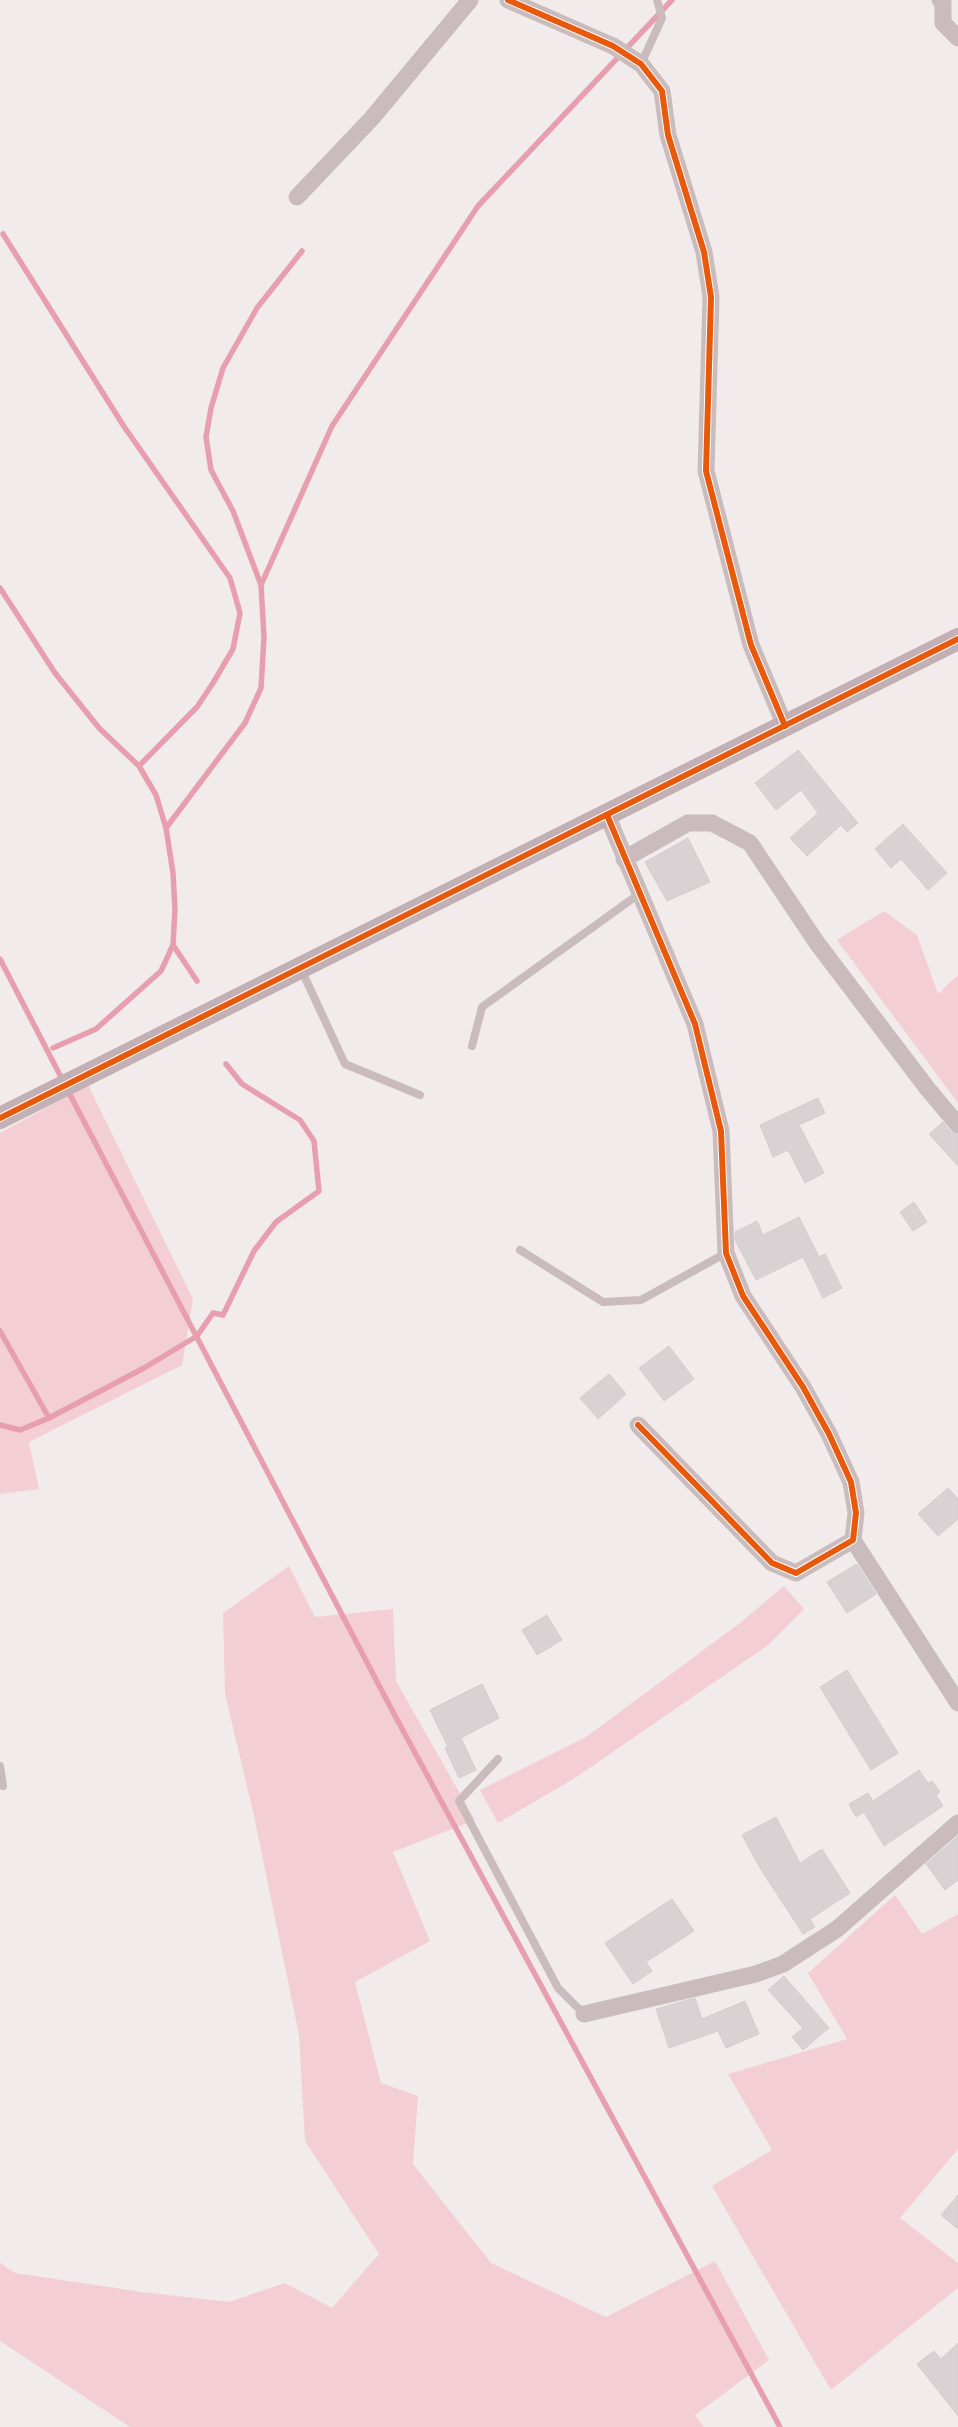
<svg xmlns="http://www.w3.org/2000/svg" width="958" height="2427" font-family="'Times New Roman',serif">
  <rect width="100%" height="100%" fill="#f2ebec"/>
  <g fill="#f4ced5">
    <polygon points="884,911 917,935 938,994 958,975 958,1103 837,940"/>
    <polygon points="88,1085 193,1299 182,1365 29,1442 39,1489 0,1494 0,1133"/>
    <polygon points="289,1566 315,1617 393,1609 396,1681 475,1820 393,1852 430,1941 355,1982 381,2083 418,2096 413,2164 491,2263 606,2317 715,2261 769,2360 695,2415 704,2427 130,2427 0,2341 0,2263 15,2273 142,2292 229,2302 285,2283 332,2308 379,2254 305,2141 299,2035 254,1816 225,1694 223,1613"/>
    <polygon points="784,1586 804,1609 767,1646 575,1778 498,1823 480,1790 586,1737 740,1623"/>
    <polygon points="895,1895 922,1934 958,1914 958,2149 900,2218 958,2263 958,2288 831,2390 712,2186 772,2150 728,2074 847,2039 808,1973"/>
  </g>
  <g fill="none" stroke-linecap="round" stroke-linejoin="round">
    <g stroke="#e79fb0" stroke-width="5.5">
      <polyline points="3,234 123,425 230,578 240,613 233,649 213,683 197,707 139,766"/>
      <polyline points="261,585 332,426 478,206 672,0"/>
      <polyline points="0,588 55,673 99,728 139,766 156,795 166,828 173,873 175,909 173,945 161,971 96,1029 53,1048"/>
      <polyline points="166,828 245,723 261,688 264,637 261,585 233,511 211,470 206,437 211,408 223,368 257,308 302,251"/>
      <polyline points="173,945 197,981"/>
      <polyline points="0,959 63,1081"/>
      <polyline points="67,1089 394,1714 780,2427"/>
      <polyline points="0,1331 49,1418"/>
      <polyline points="0,1425 20,1430 49,1418 144,1368 197,1336 213,1313 223,1315 254,1251 276,1222 319,1191 314,1141 300,1120 242,1084 226,1064"/>
    </g>
  </g>
  <g fill="#d8d2d4" stroke="#d3cdce">
    <polygon points="798,750 858,823 847,832 841,825 807,856 790,838 818,813 801,790 776,810 755,783"/>
    <polygon points="903,824 947,873 928,890 901,859 891,868 875,849"/>
    <polygon points="688,838 710,882 667,901 645,862"/>
    <polygon points="818,1098 825,1113 799,1125 824,1173 805,1183 788,1150 773,1157 760,1125"/>
    <polygon points="943,1122 951,1132 958,1135 958,1166 929,1134"/>
    <polygon points="914,1202 927,1222 913,1231 900,1212"/>
    <polygon points="799,1217 819,1257 825,1254 842,1288 823,1298 803,1257 756,1280 735,1240 735,1232 757,1221 763,1235"/>
    <polygon points="669,1346 694,1379 664,1401 639,1368"/>
    <polygon points="609,1374 626,1394 598,1419 580,1398"/>
    <polygon points="948,1488 958,1499 958,1519 938,1536 918,1514"/>
    <polygon points="857,1564 876,1594 847,1613 827,1582"/>
    <polygon points="547,1615 562,1640 537,1655 522,1630"/>
    <polygon points="847,1670 898,1753 871,1770 820,1687"/>
    <polygon points="482,1684 499,1718 461,1738 476,1770 459,1778 445,1748 448,1747 430,1710"/>
    <polygon points="919,1770 928,1783 932,1781 940,1792 936,1795 943,1806 884,1846 864,1812 856,1817 849,1804 868,1793 873,1801"/>
    <polygon points="776,1817 800,1863 822,1849 850,1893 810,1919 815,1927 803,1934 760,1868 742,1835"/>
    <polygon points="958,1836 958,1880 945,1890 926,1864"/>
    <polygon points="672,1899 694,1931 646,1962 652,1971 633,1984 605,1943"/>
    <polygon points="784,1976 829,2028 803,2050 792,2037 803,2028 768,1990"/>
    <polygon points="695,1998 702,2019 745,2001 759,2034 726,2048 718,2031 669,2048 656,2009"/>
    <polygon points="958,2195 958,2229 941,2215"/>
    <polygon points="958,2343 958,2416 917,2364 934,2351 941,2359"/>
  </g>
  <g fill="none" stroke-linecap="round" stroke-linejoin="round">
    <g stroke="#cabbbd" stroke-width="8">
      <polyline points="641,64 662,18 657,0"/>
      <polyline points="301,969 345,1064 420,1095"/>
      <polyline points="472,1046 482,1007 639,894"/>
      <polyline points="520,1250 603,1302 641,1300 726,1253"/>
      <polyline points="498,1759 459,1801 558,1988 584,2014"/>
      <polyline points="0,1766 3,1786"/>
    </g>
    <g stroke="#cabbbd" stroke-width="17">
      <polyline points="508,0 613,46 641,64 662,91 668,135 704,252 711,297 706,471 751,645 785,726"/>
      <polyline points="940,0 943,3 943,23 958,38"/>
      <polyline points="297,197 372,118 470,0"/>
      <polyline points="607,815 695,1024 721,1131 726,1253 743,1296 803,1387 829,1434 851,1482 856,1513 853,1540 796,1573 772,1563 638,1425"/>
      <polyline points="624,859 688,823 712,823 750,843 817,943 927,1088 958,1125"/>
      <polyline points="853,1540 958,1703"/>
      <polyline points="584,2014 756,1974 783,1964 837,1929 958,1823"/>
    </g>
    <polyline stroke="#c2b0b4" stroke-width="22" points="0,1118 958,639"/>
    <g stroke="#fff" stroke-width="8">
      <g id="cycleway">
        <polyline points="508,0 613,46 641,64 662,91 668,135 704,252 711,297 706,471 751,645 785,726"/>
        <polyline points="607,815 695,1024 721,1131 726,1253 743,1296 803,1387 829,1434 851,1482 856,1513 853,1540 796,1573 772,1563 638,1425"/>
        <polyline points="0,1118 958,639"/>
      </g>
    </g>
    <use href="#cycleway" stroke="#e8590c" stroke-width="6"/>
  </g>
</svg>
